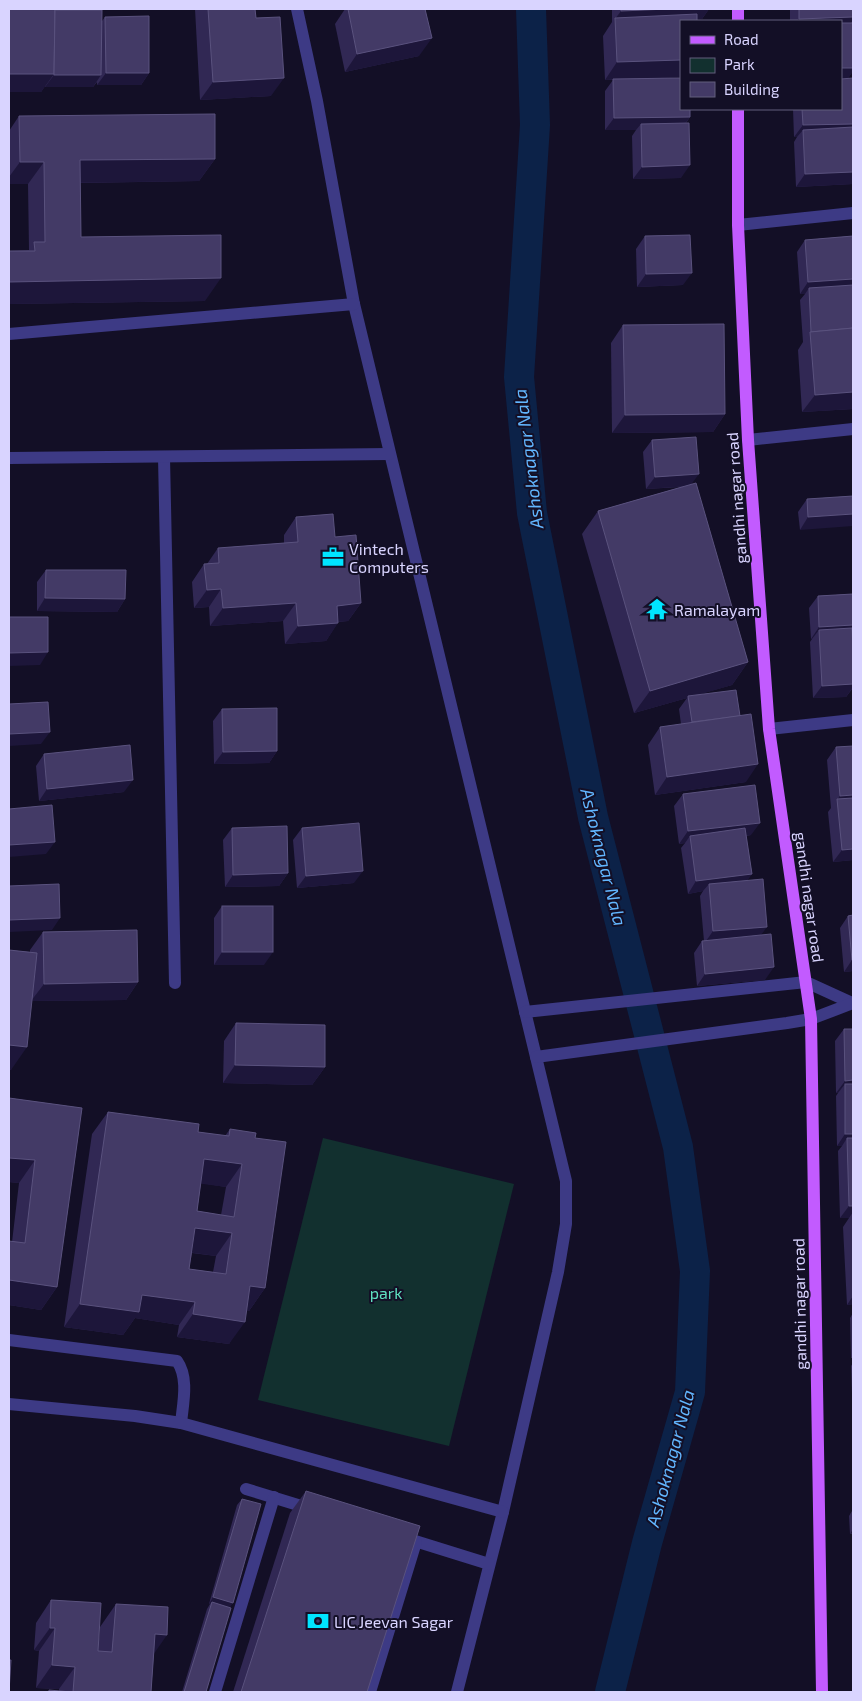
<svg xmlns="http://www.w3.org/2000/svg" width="862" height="1701" font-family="'Exo 2',sans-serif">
  <rect width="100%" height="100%" fill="#130f26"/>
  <polygon fill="#12302f" points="323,1138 514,1184 449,1446 258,1400"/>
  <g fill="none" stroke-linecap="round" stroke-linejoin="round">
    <polyline stroke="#0c2248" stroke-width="30" points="531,9 535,125 519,377 532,513 593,817 678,1147 695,1271 690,1392 647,1543 610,1692"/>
    <g stroke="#3d3a85" stroke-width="12">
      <polyline points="297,9 317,101 354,304 566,1181 566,1224 558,1272 503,1512 457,1692"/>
      <polyline points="738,225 853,213"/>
      <polyline points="9,334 354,304"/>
      <polyline points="748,440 853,429"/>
      <polyline points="164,457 175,983"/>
      <polyline points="9,458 389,454"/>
      <polyline points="769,729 853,720"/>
      <polyline points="525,1012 806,982 852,1003"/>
      <polyline points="536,1057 787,1023 811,1019 853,1003"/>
      <path d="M9,1340l168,21c12,17 6,42 4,62"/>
      <polyline points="9,1404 135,1416 181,1423 503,1512"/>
      <polyline points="246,1489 311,1509"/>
      <polyline points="399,1536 489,1564"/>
      <polyline points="215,1692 274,1497"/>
      <polyline points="370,1692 416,1542"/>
    </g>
    <g stroke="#c25bff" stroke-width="12">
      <polyline points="738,9 738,21"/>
      <polyline points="738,109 738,225 748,440 769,729 811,1019 822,1692"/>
    </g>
  </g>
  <g fill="#312854" fill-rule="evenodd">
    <polygon points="9,9 55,10 102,21 105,17 149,73 141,85 97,85 97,82 93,87 45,87 45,86 41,92 9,92"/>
    <polygon points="195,9 255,9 256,18 271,96 200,100"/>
    <polygon points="345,9 425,9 419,56 345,72 335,24"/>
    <polygon points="612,9 709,9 702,19 681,21 681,77 654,78 690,117 686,123 681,178 633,179 632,136 636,130 605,130 605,91 613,80 605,80 603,36 612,22"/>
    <polygon points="790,9 853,9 853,71 848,78 853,184 796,187 794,142 797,137 794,137 793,109 841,109 841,21 790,21"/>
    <polygon points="19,116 215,159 199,181 80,183 81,237 205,301 9,304 9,251 29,250 28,184 9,184 9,131"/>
    <polygon points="645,236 683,285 637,287 636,249"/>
    <polygon points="853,236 853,409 802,412 798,350 803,342 800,300 805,294 800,294 797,252 805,240"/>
    <polygon points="623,325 725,414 713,432 612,433 611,343"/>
    <polygon points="652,440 692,484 748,662 732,685 696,695 746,782 655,795 648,745 660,727 681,724 679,709 687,698 634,713 582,534 598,511 681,487 646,489 643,452"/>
    <polygon points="853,496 800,530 798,512 807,499"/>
    <polygon points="296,517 335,537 361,603 348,621 338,622 326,641 285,644 283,621 210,626 209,607 194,608 192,582 204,564 207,564 218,548 284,543 284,535"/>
    <polygon points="46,570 125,599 117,612 37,611 37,582"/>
    <polygon points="853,594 853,697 852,697 852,689 846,697 813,698 810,642 812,639 811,639 809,608 818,596"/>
    <polygon points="222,709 277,751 269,763 214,764 213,721"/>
    <polygon points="836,747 853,860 833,862 828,812 831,808 827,760"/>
    <polygon points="44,754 124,792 39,801 36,766"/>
    <polygon points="683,794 751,835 746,836 752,874 747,880 761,935 765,980 697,986 694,953 702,941 704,941 700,896 703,891 688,894 681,848 685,843 679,844 674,806"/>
    <polygon points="232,828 288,873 279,886 225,887 223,840"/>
    <polygon points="302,828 354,883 297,888 293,840"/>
    <polygon points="222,906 264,965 214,965 214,918"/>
    <polygon points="853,915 853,971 844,972 840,928 848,916"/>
    <polygon points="43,932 138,982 126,1000 32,1001 11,1070 9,1069 9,950 30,952 30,950"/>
    <polygon points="236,1023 325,1067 312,1085 223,1083 224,1041"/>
    <polygon points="844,1029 853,1029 853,1304 847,1305 843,1227 849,1218 840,1218 838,1151 842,1146 837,1146 836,1096 838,1093 836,1093 835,1041"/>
    <polygon points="9,1098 82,1108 57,1287 41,1310 9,1305 9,1241 12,1242 19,1183 9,1182"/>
    <path d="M108,1112l90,20 27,4 5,-7 25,9 10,150 -16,23 -2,-1 -18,34 -52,-7 2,-12 -44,-7 -12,17 -59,-8 28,-193zM201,1183l25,4 -5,28 -24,-4zM192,1253l24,3 -3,16 -24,-3z"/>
    <polygon points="853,1313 853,1358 851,1358 850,1318"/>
    <polygon points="853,1363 853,1394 852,1394 851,1366"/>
    <polygon points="306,1491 367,1692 233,1692 290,1513"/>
    <polygon points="853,1494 853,1564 853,1534 850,1534 849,1516 852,1511 852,1495"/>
    <polygon points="242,1499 230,1607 206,1692 182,1692 207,1609 210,1604 209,1604 237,1505"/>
    <polygon points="51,1600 98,1651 100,1627 116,1604 154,1653 151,1692 48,1692 49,1690 59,1691 59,1689 36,1688 39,1651 34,1650 36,1623"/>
  </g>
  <g fill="#1d163a">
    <polygon points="668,9 709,9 702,19 616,23 615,19 621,11"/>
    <polygon points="853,17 853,20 846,30 841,30 841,21 797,21 799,19"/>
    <polygon points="432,38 419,56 345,72 357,54"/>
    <polygon points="681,60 681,77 605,80 617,62"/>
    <polygon points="841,68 853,68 853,71 847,80 841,80"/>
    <polygon points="106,73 149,73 141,85 97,85"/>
    <polygon points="9,74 54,74 41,92 9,92"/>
    <polygon points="54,75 101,75 93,87 45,87"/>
    <polygon points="284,78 271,96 200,100 213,82"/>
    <polygon points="690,117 681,129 641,124 636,130 605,130 614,118"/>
    <polygon points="853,124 853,130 803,130 797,137 794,137 803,125"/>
    <polygon points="215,159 199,181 64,183 80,160"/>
    <polygon points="20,162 44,162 28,184 9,184 9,177"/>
    <polygon points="690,165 681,178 633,179 642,167"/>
    <polygon points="853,172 853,184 796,187 805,174"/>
    <polygon points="692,273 683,285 637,287 646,274"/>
    <polygon points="221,278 205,301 9,304 9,282"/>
    <polygon points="853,279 853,291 809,288 805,294 800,294 808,282"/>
    <polygon points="853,392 853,409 802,412 815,395"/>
    <polygon points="725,414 713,432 612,433 625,415"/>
    <polygon points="699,474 690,486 646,489 655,477"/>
    <polygon points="853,514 853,526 800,530 808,517"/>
    <polygon points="221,589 209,607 194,608 207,590"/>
    <polygon points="45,598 125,599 117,612 37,611"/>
    <polygon points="296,603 283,621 210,626 223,608"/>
    <polygon points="361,603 348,621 324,623 337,606"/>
    <polygon points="338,623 326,641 285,644 298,626"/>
    <polygon points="853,625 853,634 851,637 819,630 812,639 811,639 819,627"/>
    <polygon points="48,652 40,665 9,666 9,653"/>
    <polygon points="748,662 732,685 688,698 688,696 687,698 634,713 650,691"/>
    <polygon points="853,684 853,687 846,697 813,698 822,686"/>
    <polygon points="50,732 41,744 9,746 9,734"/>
    <polygon points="277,751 269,763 214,764 223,752"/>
    <polygon points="758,764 746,782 655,795 667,777"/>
    <polygon points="133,780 124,792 39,801 47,789"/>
    <polygon points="853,795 853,806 837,800 840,796"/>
    <polygon points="760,823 751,835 691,842 690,836 685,843 679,844 688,831"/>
    <polygon points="55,842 46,854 9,857 9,845"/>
    <polygon points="853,849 853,860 833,862 842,850"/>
    <polygon points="363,871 354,883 297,888 306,876"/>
    <polygon points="288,873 279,886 225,887 233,875"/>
    <polygon points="752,874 743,886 709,884 703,891 688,894 696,881"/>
    <polygon points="60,918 52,930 9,932 9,920"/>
    <polygon points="767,927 758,939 704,944 713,931"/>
    <polygon points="222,952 273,952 264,965 214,965"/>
    <polygon points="852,960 853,960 853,971 844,972"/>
    <polygon points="774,967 765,980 697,986 705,974"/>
    <polygon points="138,982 126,1000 31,1001 44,984"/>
    <polygon points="9,1045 27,1047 11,1070 9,1069"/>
    <polygon points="235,1065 325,1067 312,1085 223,1083"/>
    <polygon points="853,1080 853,1092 845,1084 838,1093 836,1093 845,1081"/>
    <polygon points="845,1134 853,1134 853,1146 847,1138 842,1146 837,1146"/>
    <polygon points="9,1158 35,1160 19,1183 9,1182"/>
    <polygon points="204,1159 242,1164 226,1187 188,1182"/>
    <polygon points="849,1206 853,1206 853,1212 849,1218 840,1218"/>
    <polygon points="195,1228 232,1233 216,1256 180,1251"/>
    <polygon points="9,1280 57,1287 41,1310 9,1305"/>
    <polygon points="250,1286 265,1288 249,1311 234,1309"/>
    <polygon points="142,1295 195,1302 179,1325 135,1318 123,1335 64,1327 80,1304"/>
    <polygon points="853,1296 853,1304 847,1305"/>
    <polygon points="193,1314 245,1322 229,1344 177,1337"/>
    <polygon points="853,1529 853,1533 850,1534"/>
    <polygon points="213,1597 233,1603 228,1610 212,1602 210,1604 209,1604"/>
    <polygon points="50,1628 55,1628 39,1651 34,1650"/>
    <polygon points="155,1634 167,1635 151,1658"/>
    <polygon points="52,1665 75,1667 59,1689 36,1688"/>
  </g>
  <g fill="#433a66" stroke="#5a527e" fill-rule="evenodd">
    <polygon points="9,9 55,9 54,74 9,74"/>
    <polygon points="208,9 255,9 256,18 280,17 284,78 213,82"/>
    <polygon points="348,9 425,9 432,38 357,54"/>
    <polygon points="621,9 668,9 621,11"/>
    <polygon points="799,9 853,9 853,17 799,19"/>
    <polygon points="55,10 102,10 101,75 54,75"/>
    <polygon points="697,14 697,21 681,21 681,60 617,62 615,18"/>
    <polygon points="149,16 149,73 106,73 105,17"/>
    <rect x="841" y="23" width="12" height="45"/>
    <polygon points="681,78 681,109 690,109 690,117 614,118 613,79"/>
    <polygon points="853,78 853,124 803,125 802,109 841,109 841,79"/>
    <polygon points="215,114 215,159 80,160 81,237 221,235 221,278 9,282 9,251 35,251 34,242 45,242 44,162 20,162 19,116"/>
    <polygon points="689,123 690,165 642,167 641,124"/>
    <polygon points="853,127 853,172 805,174 803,130"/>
    <polygon points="690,235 692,273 646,274 645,236"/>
    <polygon points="853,236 853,279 808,282 805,240"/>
    <polygon points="853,285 853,328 811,332 809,288"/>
    <polygon points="724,324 725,414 625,415 623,325"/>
    <polygon points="853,328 853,392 815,395 810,332"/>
    <polygon points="696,437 699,474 655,477 652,440"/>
    <polygon points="696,483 748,662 650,691 598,511"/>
    <polygon points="853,496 853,514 808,517 807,499"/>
    <polygon points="333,514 335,537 356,535 361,603 337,606 338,623 298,626 296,603 223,608 221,589 207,590 204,564 219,563 218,548 298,542 296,517"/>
    <polygon points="46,570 126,570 125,599 45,598"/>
    <polygon points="853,594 853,625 819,627 818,596"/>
    <polygon points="9,617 48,617 48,652 9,653"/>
    <polygon points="852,628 853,649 853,684 822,686 819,630"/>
    <polygon points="736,690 740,716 692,722 688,696"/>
    <polygon points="48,702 50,732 9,734 9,704"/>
    <polygon points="277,708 277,751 223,752 222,709"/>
    <polygon points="751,714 758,764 667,777 660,727"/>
    <polygon points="130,745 133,780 47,789 44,754"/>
    <polygon points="853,746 853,795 840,796 836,747"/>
    <polygon points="755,785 760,823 688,831 683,794"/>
    <polygon points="853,798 853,849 842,850 837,799"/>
    <polygon points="52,805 55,842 9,845 9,809"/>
    <polygon points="359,823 363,871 306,876 302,828"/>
    <polygon points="287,826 288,873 233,875 232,828"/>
    <polygon points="745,828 752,874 696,881 690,836"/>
    <polygon points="763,879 767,927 713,931 709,884"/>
    <polygon points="59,884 60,918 9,920 9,886"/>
    <rect x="222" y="906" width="51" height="46"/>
    <polygon points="853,915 853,960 852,960 848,916"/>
    <polygon points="137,930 138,982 44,984 43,932"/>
    <polygon points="771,934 774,967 705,974 702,941"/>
    <polygon points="9,950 37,953 27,1047 9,1045"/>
    <polygon points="236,1023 325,1025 325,1067 235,1065"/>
    <polygon points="844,1029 853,1029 853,1080 845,1081"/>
    <rect x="845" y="1084" width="8" height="50"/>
    <polygon points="9,1098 82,1108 57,1287 9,1280 9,1241 25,1243 35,1160 9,1158"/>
    <path d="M108,1112l91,12 -1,8 31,4 1,-7 26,4 -1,5 31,4 -21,146 -15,-2 -5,36 -52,-8 2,-12 -53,-7 -3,17 -59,-8zM204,1159l38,5 -8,53 -37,-6zM195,1228l37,5 -6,41 -37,-5z"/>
    <polygon points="847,1138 853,1138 853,1206 849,1206"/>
    <polygon points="306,1491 420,1526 367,1692 241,1692"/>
    <polygon points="242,1499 261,1504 233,1603 213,1597"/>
    <polygon points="51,1600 101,1603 98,1651 112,1652 116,1604 168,1607 167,1635 155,1634 151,1692 73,1692 75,1667 52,1665 55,1628 50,1628"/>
    <polygon points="212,1602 231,1608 206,1692 184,1692"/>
    <polygon points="9,1660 11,1660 9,1692"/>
    <polygon points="49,1690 71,1692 49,1692"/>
  </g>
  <defs>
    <g id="office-bare" transform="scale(1.725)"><path d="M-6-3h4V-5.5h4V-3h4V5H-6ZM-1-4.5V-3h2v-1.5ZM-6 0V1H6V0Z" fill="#00e5ff" stroke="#130f26" stroke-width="2.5" paint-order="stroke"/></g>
    <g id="temple-bare" transform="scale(1.725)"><path d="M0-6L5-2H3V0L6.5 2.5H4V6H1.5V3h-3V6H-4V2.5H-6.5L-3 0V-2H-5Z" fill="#00e5ff" stroke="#130f26" stroke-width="2.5" paint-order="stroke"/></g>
    <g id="bank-bare" transform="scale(1.725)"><path d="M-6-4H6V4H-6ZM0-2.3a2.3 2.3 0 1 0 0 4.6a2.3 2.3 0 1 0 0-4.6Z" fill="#00e5ff" stroke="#130f26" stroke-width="2.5" paint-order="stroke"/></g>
  </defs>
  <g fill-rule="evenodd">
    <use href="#office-bare" x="333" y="557"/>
    <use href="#temple-bare" x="657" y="609"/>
    <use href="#bank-bare" x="318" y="1621"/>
  </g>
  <g text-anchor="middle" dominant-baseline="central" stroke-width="4" stroke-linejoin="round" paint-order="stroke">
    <g font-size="16" fill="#d9d4ff" stroke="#130f26">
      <text transform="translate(736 498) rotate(-94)">gandhi nagar road</text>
      <text transform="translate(810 897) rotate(82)">gandhi nagar road</text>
      <text transform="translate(799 1304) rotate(-91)">gandhi nagar road</text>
    </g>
    <g font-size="16" fill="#d9d4ff" stroke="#130f26" text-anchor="start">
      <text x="349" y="548">Vintech<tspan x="349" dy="18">Computers</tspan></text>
      <text x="674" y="609">Ramalayam</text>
      <text x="334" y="1621">LIC Jeevan Sagar</text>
    </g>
    <g font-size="16" fill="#5fe0c0" stroke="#130f26">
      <text x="386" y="1292">park</text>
    </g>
    <g font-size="18" font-style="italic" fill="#62b6ff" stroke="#130f26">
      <text transform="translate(528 459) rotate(-97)">Ashoknagar Nala</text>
      <text transform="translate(604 857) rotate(76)">Ashoknagar Nala</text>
      <text transform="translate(670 1458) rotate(-75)">Ashoknagar Nala</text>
    </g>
  </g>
  <rect width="862" height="1701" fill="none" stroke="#d9d4ff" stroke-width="20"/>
  <rect x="680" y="20" width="162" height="90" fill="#130f26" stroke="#625e7d"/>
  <rect x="690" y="36" width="25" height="8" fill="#c25bff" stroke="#625e7d"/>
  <text x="724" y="45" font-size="15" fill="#d9d4ff">Road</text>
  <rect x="690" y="58" width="25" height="15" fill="#12302f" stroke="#625e7d"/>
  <text x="724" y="70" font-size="15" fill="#d9d4ff">Park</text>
  <rect x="690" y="82" width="25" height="15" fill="#433a66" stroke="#625e7d"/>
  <text x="724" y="95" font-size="15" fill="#d9d4ff">Building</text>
</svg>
